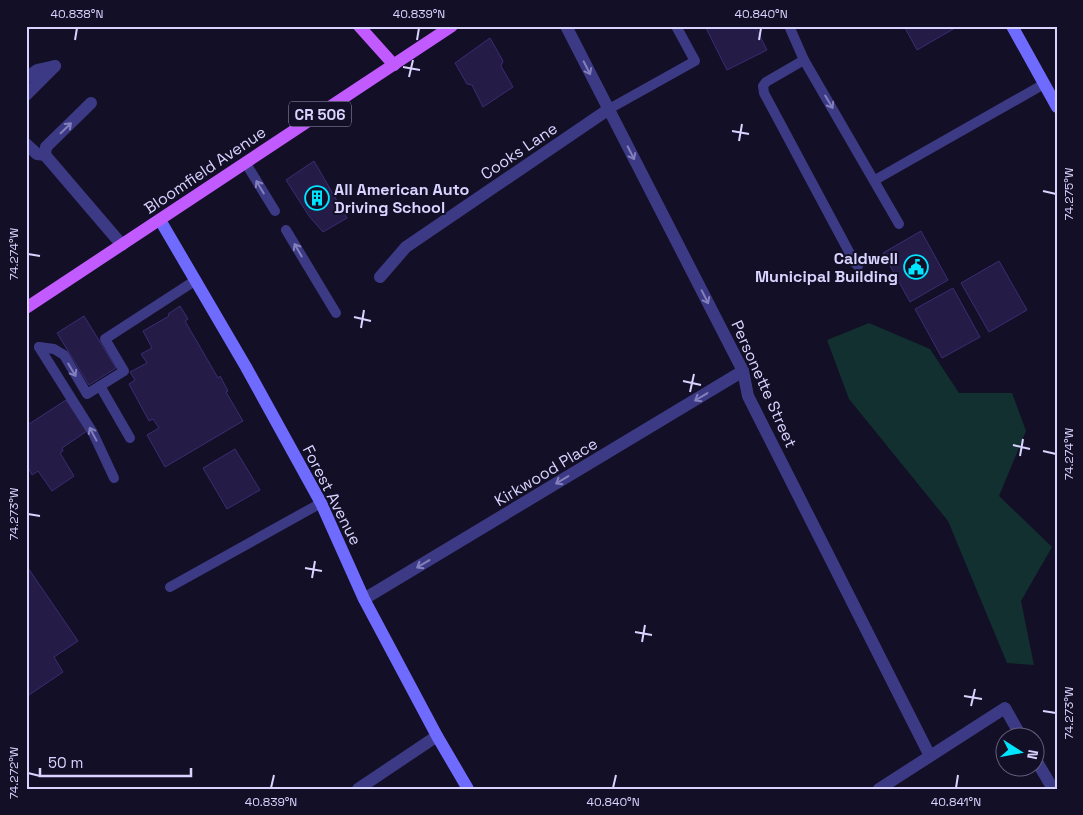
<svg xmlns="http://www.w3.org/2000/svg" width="1083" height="815" font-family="'Space Grotesk',sans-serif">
  <rect width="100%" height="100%" fill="#130f26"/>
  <polygon fill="#12302f" points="869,323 930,349 959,393 1012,393 1026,431 999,496 1052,547 1021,601 1034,665 1007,663 948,521 849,399 827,340"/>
  <g fill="#241b47" stroke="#3b2d73">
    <polygon points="705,26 755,26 767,50 727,70"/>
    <polygon points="904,26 954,26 955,28 917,50"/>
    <polygon points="490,38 503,61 501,66 513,87 483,107 472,85 467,84 455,63"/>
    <polygon points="314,161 347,218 323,232 309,216 286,180"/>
    <polygon points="921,231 948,280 910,302 883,253"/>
    <polygon points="999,261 1027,310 989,332 961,283"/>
    <polygon points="953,288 980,337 942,358 915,309"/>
    <polygon points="180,306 188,319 185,321 218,378 220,376 228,391 226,392 243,421 165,467 147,435 159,428 153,419 149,421 129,384 135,380 130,372 147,363 141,354 152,348 143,331 169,316 168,314"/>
    <polygon points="84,316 116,368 89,385 57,333"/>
    <polygon points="66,400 87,431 62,448 63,451 60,453 74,476 52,491 38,471 32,475 29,469 26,471 26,426"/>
    <polygon points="235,449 260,490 227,509 203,468"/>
    <polygon points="26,565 78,641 54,657 63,672 29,695 26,692"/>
  </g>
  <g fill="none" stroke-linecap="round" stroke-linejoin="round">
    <g stroke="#3d3a85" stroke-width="10">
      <polyline points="789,26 804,60 899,224"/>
      <polyline points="804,60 766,82 763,86 764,93 855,263 858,266"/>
      <polyline points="609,109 695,61 676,26"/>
      <polyline points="245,162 275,211"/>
      <polyline points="875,180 1044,84"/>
      <polyline points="286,230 336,313"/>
      <polyline points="39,347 54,349 64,355 87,394 124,371 105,339 196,280"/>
      <polyline points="39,347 93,433 114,478"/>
      <polyline points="100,386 130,438"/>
      <polyline points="170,587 321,503"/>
    </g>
    <g stroke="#3d3a85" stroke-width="12">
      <polyline points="566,26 743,371 748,396 930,756"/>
      <polyline points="26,78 37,70 55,66"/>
      <polyline points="26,95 55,66"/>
      <polyline points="26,144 37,154 45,155 122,245"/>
      <polyline points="45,155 46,147 91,103"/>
      <polyline points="380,277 406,247 609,109"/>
      <polyline points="364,599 743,371"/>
      <polyline points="1036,760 1053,789"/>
      <polyline points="358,789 437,736"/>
      <polyline points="879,789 1005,708 1022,738"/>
    </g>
    <g stroke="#6f6bff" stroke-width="12">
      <polyline points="1012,26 1057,107"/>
      <polyline points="160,220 246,367 321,503 364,599 437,736 468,789"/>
    </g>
    <g stroke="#c25bff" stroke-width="12">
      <polyline points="359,26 394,65"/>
      <polyline points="26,308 452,26"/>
    </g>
  </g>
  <defs><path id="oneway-shaft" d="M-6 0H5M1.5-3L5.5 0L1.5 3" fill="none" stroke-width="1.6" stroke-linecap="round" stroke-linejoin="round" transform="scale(1.25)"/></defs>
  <g stroke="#837fbc">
    <use href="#oneway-shaft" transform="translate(587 68) rotate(63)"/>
    <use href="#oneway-shaft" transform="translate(829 102) rotate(59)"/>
    <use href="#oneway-shaft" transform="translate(66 128) rotate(-44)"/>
    <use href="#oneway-shaft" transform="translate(631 153) rotate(63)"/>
    <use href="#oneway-shaft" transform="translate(260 187) rotate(-121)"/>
    <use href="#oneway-shaft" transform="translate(298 250) rotate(-120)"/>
    <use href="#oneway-shaft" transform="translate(705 297) rotate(63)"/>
    <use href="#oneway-shaft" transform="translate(72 370) rotate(59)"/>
    <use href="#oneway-shaft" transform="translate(701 397) rotate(149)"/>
    <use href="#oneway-shaft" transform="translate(93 434) rotate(-118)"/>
    <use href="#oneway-shaft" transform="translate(562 480) rotate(149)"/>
    <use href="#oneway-shaft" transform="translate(423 564) rotate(149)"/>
  </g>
  <path fill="none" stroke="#d9d4ff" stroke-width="2" d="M75,40l2,-12M417,40l2,-12M759,40l2,-12M403,67l17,3M409,77l4,-17M732,131l17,3M739,141l3,-17M1043,191l13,3M28,254l12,2M354,317l17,4M361,328l3,-18M683,381l18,4M690,392l4,-18M1013,445l17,4M1043,451l13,3M1020,456l3,-17M28,514l12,2M305,568l17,3M312,578l3,-17M635,632l17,3M642,642l3,-17M964,696l18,3M971,706l4,-17M1043,711l13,2M28,773l12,3M271,788l3,-13M613,788l3,-13M956,788l2,-13"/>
  <defs>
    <g id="building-ring" transform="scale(1.25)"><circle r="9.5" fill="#130f26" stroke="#00e5ff" stroke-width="1.5"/><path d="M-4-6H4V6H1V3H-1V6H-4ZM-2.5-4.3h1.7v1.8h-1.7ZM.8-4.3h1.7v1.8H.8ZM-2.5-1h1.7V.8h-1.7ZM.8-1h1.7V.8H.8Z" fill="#00e5ff"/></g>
    <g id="civic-ring" transform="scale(1.25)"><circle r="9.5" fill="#130f26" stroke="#00e5ff" stroke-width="1.5"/><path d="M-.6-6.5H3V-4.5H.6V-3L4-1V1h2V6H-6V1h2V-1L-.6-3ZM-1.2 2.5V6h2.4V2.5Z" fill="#00e5ff"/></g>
  </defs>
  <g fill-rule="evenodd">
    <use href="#building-ring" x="317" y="198"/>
    <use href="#civic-ring" x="916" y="267"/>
  </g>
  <g text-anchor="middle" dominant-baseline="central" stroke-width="4" stroke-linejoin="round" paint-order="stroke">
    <rect fill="#130f26" stroke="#9e99be" stroke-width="1" x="289" y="101.5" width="62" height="25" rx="4"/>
    <g font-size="15" font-weight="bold" fill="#d9d4ff">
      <text x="320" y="114">CR 506</text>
    </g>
    <g font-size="16" fill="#d9d4ff" stroke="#130f26">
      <text transform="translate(519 151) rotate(-34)">Cooks Lane</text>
      <text transform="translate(205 170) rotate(-34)">Bloomfield Avenue</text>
      <text transform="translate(764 384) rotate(66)">Personette Street</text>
      <text transform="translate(546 472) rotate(-31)">Kirkwood Place</text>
      <text transform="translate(332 495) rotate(63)">Forest Avenue</text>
    </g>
    <g font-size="16" font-weight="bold" fill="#d9d4ff" stroke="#130f26" text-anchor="start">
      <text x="334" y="189">All American Auto<tspan x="334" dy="18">Driving School</tspan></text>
      <text x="898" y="258" text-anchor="end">Caldwell<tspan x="898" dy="18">Municipal Building</tspan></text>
    </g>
  </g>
  <rect width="1083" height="815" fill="none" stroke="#130f26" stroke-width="55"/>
  <g transform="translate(1020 752) rotate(101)"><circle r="24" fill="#130f26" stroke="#625e7d"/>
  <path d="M0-4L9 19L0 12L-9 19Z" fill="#00e5ff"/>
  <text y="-8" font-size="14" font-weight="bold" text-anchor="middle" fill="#d9d4ff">N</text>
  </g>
  <path d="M40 768v8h151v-8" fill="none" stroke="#d9d4ff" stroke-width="2.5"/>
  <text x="48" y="768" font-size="15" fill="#d9d4ff" stroke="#130f26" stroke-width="4" paint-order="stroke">50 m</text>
  <rect x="28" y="28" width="1028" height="760" fill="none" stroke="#d9d4ff" stroke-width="2"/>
  <g font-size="12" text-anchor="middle" fill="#d9d4ff">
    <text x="77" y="18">40.838°N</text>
    <text x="419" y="18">40.839°N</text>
    <text x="761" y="18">40.840°N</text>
    <text transform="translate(1069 194) rotate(-90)" y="4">74.275°W</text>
    <text transform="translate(14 254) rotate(-90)" y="4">74.274°W</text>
    <text transform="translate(1069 454) rotate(-90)" y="4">74.274°W</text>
    <text transform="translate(14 514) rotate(-90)" y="4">74.273°W</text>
    <text transform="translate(1069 713) rotate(-90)" y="4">74.273°W</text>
    <text transform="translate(14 773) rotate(-90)" y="4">74.272°W</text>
    <text x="271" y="806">40.839°N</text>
    <text x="613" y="806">40.840°N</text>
    <text x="956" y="806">40.841°N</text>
  </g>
</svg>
